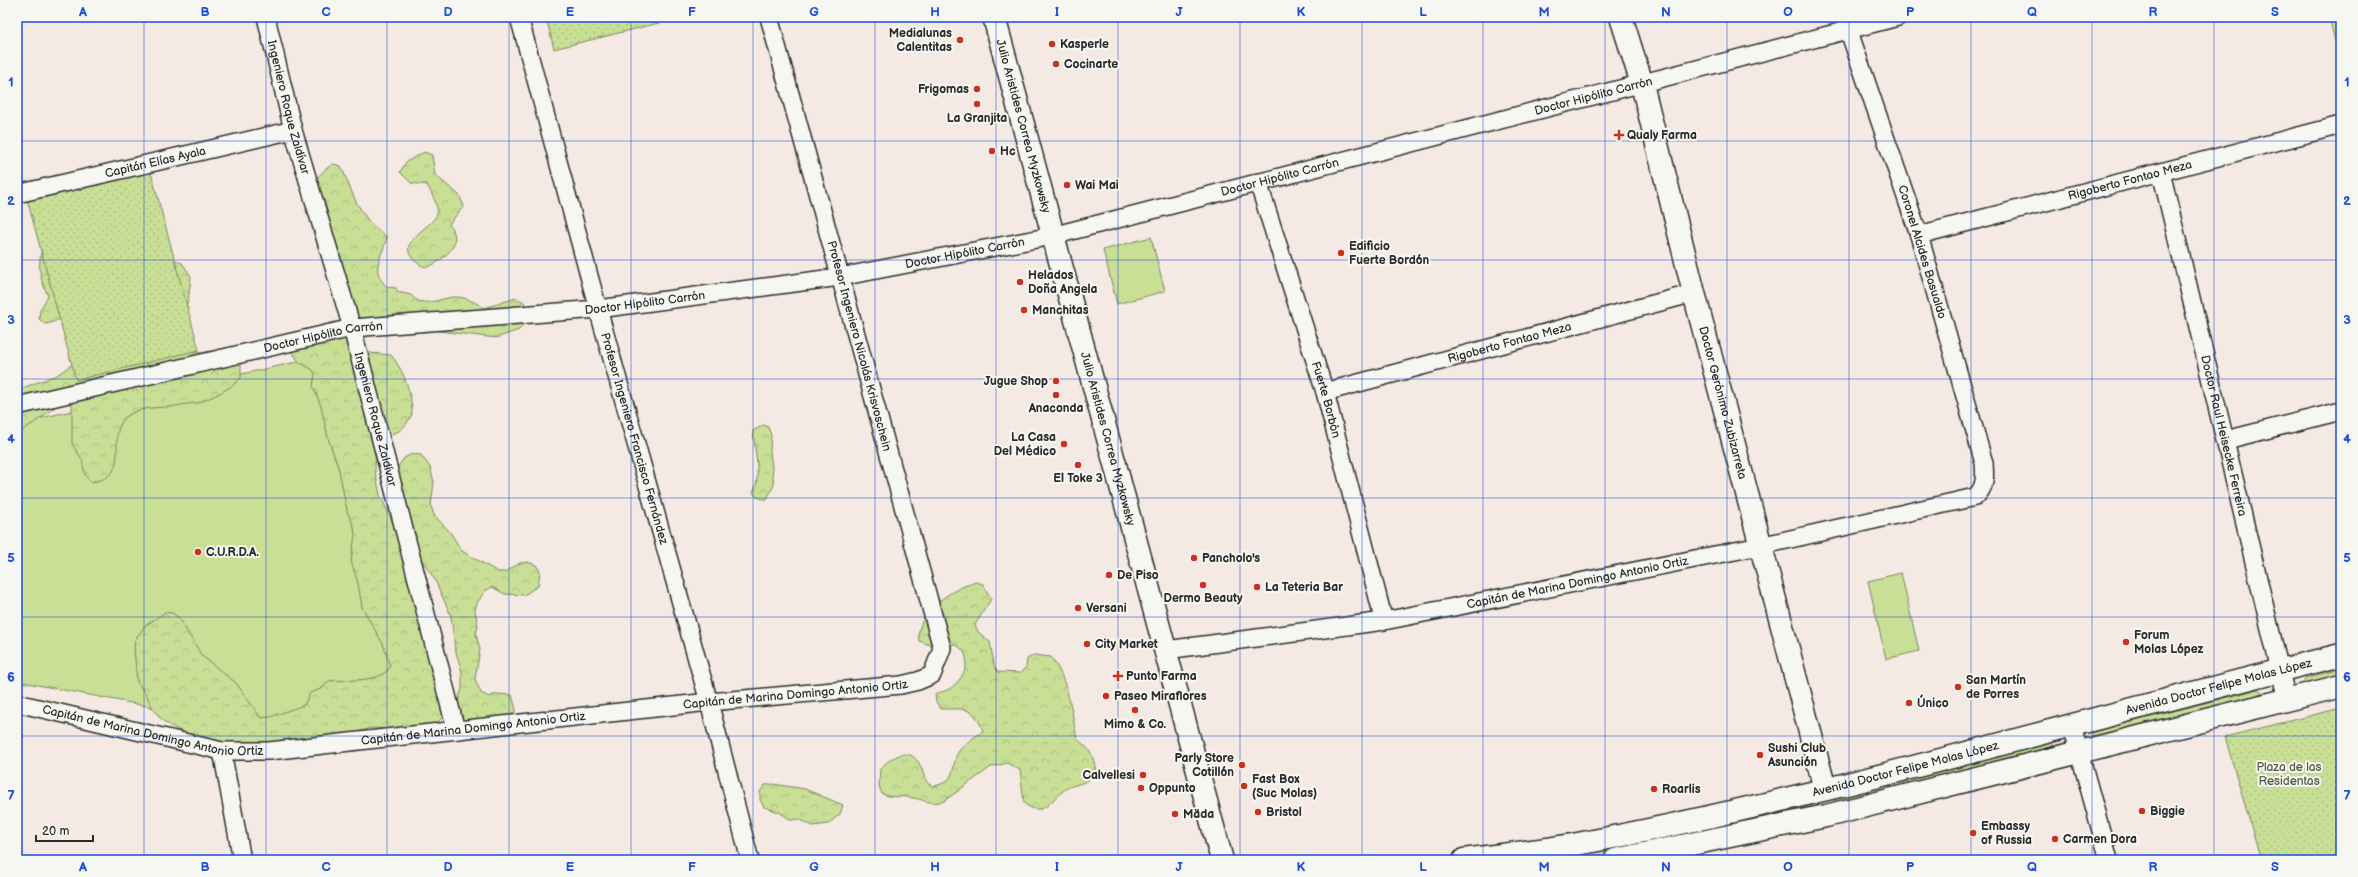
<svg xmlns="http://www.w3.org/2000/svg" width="2358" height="877" font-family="'Balsamiq Sans',sans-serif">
  <defs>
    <pattern id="forest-crowns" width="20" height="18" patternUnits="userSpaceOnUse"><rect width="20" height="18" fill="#c8df95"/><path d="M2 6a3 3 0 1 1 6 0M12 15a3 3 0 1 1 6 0" fill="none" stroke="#acc081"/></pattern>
    <pattern id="park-dots" width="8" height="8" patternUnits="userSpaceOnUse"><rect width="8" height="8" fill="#c8df95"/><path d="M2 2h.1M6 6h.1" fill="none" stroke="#acc081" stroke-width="1.8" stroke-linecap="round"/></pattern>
  </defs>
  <rect width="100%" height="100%" fill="#f5eae3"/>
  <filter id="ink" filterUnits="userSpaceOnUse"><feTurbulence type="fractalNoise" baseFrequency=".025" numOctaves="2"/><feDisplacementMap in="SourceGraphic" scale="8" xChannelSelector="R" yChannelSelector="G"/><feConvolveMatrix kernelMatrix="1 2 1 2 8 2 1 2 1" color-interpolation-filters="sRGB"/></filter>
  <g filter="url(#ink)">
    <g fill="#c8df95" stroke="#7a8560">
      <polygon points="2341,18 2341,66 2330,21"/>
      <polygon points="1151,237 1165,291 1117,304 1103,250"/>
      <polygon points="329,355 417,702 260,728 17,681 17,423"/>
      <polygon points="1901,573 1919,651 1886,659 1868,581"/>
      <polygon points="2341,669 2341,678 2305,686 2303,684 2305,678"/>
      <polygon points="2259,689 2263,692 2263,697 2091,738 2093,732"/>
      <polygon points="2051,742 2055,748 1836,802 1834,800 1836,794"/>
      <polygon points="1676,834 1626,854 1584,860 1506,860"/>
    </g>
    <g fill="url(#forest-crowns)" stroke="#7a8560">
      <path d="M424,152l8,3 3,20 24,20 5,11 -15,18c1,3 4,5 5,9 5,15 -14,29 -26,34 -6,0 -11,-4 -15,-8 -17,-18 20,-32 24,-45 2,-7 -6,-22 -10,-29l-16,-2 -11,-11 6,-10z"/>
      <path d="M333,164l8,2 15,36 13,20 18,15c-5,21 -18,32 0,50l9,1 2,4 13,3c12,15 30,2 44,2 11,0 20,5 29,11l32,-10 8,4 4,16 -9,12 -23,8 -57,-7 -15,-5 -63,1 -17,-49 -2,-16 -36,-50c-1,-19 11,-39 27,-48z"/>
      <path d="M44,239l130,20 8,4 9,13 -3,26 -8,12 5,34 16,5 25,-5 8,1 7,14v15c-12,12 -27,18 -43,25 -10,0 -20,3 -30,4 -14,1 -30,0 -42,10 -22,19 9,60 -35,65l-6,-7 -3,-16 -10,-15v-42l-6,-5c-6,4 -9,9 -15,13 -10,9 -23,16 -34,24v-44l40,-15 34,-24 -19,-41c-9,7 -15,12 -27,14l-6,-5 1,-9 8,-14c-11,-24 -10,-32 -4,-57z"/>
      <path d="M318,331l31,7 11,14 31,3c13,16 21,38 21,59 -8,16 -13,20 -31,21l-5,5 -1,31 5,24 18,38 49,180 -11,11 -14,6 -51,-2 -57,17h-109l-41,-23 -11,-13 -7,-15 -9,-12 -3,-34 1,-8 10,-14 20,-14 7,1 7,5 23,38 34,27 25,35 9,-1 34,-12 6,-12 11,-4 8,-8c15,-2 54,3 61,-15l-7,-22 -21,-37 -4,-24 -7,-22 4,-26 -1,-8 -7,-16 -8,-41 -11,-32 -7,-32 -8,-20 2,-12 -2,-4 -14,-8 -9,-13z"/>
      <path d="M764,425l4,2 3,8 -1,16 4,34 -7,14c-7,0 -11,-1 -14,-7 9,-11 1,-47 0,-61z"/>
      <polygon points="412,454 421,455 430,467 434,482 431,506 434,515 450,532 462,551 498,572 506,572 520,563 528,562 536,565 540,571 538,586 524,595 505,594 492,587 485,591 477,603 475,610 478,626 476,634 480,649 475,679 481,693 489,697 496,694 512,695 516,710 499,726 469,729 455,711 462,688 462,672 455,649 451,616 435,580 413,547 395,471 404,458"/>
      <path d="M976,582l7,2 8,15 -16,26 3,7 12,10 4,23 4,7 22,1 6,-6 1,-8 7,-4 17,2c17,23 21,55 26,82 13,10 16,15 19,32 -10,17 -21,10 -33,20 -13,10 -21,28 -39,12l-4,-33 -13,-7 -16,4 -47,34c-13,4 -18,-1 -31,-3 -11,-3 -20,1 -31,-4l-3,-8 1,-17c10,-11 29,-25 40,-4 5,10 5,26 21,19 16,-6 10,-21 18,-33 7,-9 15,-13 24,-20 -9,-25 -18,-22 -42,-22l-5,-7 -1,-8c5,-2 12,-3 16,-6 15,-11 24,-35 3,-44l-13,5 -22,-8c-5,-28 33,-53 57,-59z"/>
      <polygon points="773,784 805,789 843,805 840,814 828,824 813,826 799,819 791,820 779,812 764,807 760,800 760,792 765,785"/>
    </g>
    <g fill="url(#park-dots)" stroke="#7a8560">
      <polygon points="546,17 683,17 554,49"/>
      <polygon points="149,165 199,350 76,380 27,199"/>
      <polygon points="2341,708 2341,860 2261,860 2225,737"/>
    </g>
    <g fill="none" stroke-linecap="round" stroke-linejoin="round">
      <g stroke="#2b2b2b" stroke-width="20">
        <g id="minor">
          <path id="s1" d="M266,17l27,113 59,198 104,402"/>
          <path id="s2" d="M519,17l79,292 111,393 41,158"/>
          <path id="s3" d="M2161,172l126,528"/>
          <path id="s4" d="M1258,182l67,210 59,229"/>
          <path id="s5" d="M17,194l276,-64"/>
          <path id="s6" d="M1919,235l422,-110"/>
          <path id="s7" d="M1325,392l369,-99"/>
          <path id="s8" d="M17,406l335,-78 246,-19 242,-32 212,-41 846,-219"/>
          <polyline points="2226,440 2341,411"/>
          <path id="s9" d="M1166,650l218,-29 376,-75 215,-49c11,-10 10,-20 9,-34l-65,-228 -75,-218"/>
          <path id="s10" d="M17,703l205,48h47l440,-49 192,-17 17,-4 14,-6 10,-27 -173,-631"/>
          <polyline points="2072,726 2109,860"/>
          <polyline points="222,751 242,860"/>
        </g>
      </g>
      <g stroke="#2b2b2b" stroke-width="25">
        <g id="secondary">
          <path id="s11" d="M994,17l228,843"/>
          <path id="s12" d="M1621,17l21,67 52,209 131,496"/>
          <path id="s13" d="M1464,860c36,-5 72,-9 108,-15 259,-48 513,-127 769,-190"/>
          <polyline points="1615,860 1826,816 2341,686"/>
        </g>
      </g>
      <use href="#minor" stroke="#f6f6f2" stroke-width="17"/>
      <use href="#secondary" stroke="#f6f6f2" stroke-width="22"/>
    </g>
  </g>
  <path fill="none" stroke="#1d4ed8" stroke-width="1" stroke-opacity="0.55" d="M144,17v843M266,17v843M387,17v843M509,17v843M631,17v843M753,17v843M875,17v843M996,17v843M1118,17v843M1240,17v843M1362,17v843M1483,17v843M1605,17v843M1727,17v843M1849,17v843M1971,17v843M2092,17v843M2214,17v843M17,141h2324M17,260h2324M17,379h2324M17,498h2324M17,617h2324M17,736h2324"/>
  <g fill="#c8321e" stroke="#f6f6f2" stroke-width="1.5">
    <circle cx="960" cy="40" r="4"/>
    <circle cx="1052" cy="44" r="4"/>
    <circle cx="1056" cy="64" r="4"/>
    <circle cx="977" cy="89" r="4"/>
    <circle cx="977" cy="104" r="4"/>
    <path d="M1617 129h4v4h4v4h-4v4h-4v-4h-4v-4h4z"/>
    <circle cx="992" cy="151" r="4"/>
    <circle cx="1067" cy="185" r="4"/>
    <circle cx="1341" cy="253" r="4"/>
    <circle cx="1020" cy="282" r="4"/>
    <circle cx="1024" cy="310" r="4"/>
    <circle cx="1056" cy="381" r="4"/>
    <circle cx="1056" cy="395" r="4"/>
    <circle cx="1064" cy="444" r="4"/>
    <circle cx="1078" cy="465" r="4"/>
    <circle cx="198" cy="552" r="4"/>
    <circle cx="1194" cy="558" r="4"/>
    <circle cx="1109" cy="575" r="4"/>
    <circle cx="1203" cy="585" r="4"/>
    <circle cx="1257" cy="587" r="4"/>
    <circle cx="1078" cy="608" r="4"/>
    <circle cx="2126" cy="642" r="4"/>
    <circle cx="1087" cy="644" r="4"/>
    <path d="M1116 670h4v4h4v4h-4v4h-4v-4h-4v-4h4z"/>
    <circle cx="1958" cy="687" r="4"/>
    <circle cx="1106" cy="696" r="4"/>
    <circle cx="1909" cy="703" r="4"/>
    <circle cx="1135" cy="710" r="4"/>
    <circle cx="1760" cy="755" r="4"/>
    <circle cx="1242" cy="765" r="4"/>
    <circle cx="1143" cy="775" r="4"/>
    <circle cx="1244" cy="786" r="4"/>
    <circle cx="1141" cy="788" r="4"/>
    <circle cx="1654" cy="789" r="4"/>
    <circle cx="2142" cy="811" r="4"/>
    <circle cx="1258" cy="812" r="4"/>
    <circle cx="1175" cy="814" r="4"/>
    <circle cx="1973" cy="833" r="4"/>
    <circle cx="2055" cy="839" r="4"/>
  </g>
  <g text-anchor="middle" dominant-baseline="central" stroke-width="4" stroke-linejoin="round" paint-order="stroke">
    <g font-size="12" font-weight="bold" fill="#2b2b2b" stroke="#f6f6f2" text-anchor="start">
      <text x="952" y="33" text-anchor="end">Medialunas<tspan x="952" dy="14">Calentitas</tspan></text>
      <text x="1060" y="44">Kasperle</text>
      <text x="1064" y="64">Cocinarte</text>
      <text x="969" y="89" text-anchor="end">Frigomas</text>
      <text x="977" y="118" text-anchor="middle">La Granjita</text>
      <text x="1627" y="135">Qualy Farma</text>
      <text x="1000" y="151">Hc</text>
      <text x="1075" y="185">Wai Mai</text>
      <text x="1349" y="246">Edificio<tspan x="1349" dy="14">Fuerte Bordón</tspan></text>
      <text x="1028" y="275">Helados<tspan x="1028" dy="14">Doña Angela</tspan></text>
      <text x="1032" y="310">Manchitas</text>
      <text x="1048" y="381" text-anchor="end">Jugue Shop</text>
      <text x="1056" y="408" text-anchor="middle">Anaconda</text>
      <text x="1056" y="437" text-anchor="end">La Casa<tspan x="1056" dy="14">Del Médico</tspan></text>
      <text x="1078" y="478" text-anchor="middle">El Toke 3</text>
      <text x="206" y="552">C.U.R.D.A.</text>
      <text x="1202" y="558">Pancholo's</text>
      <text x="1117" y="575">De Piso</text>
      <text x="1265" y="587">La Teteria Bar</text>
      <text x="1203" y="598" text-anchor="middle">Dermo Beauty</text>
      <text x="1086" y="608">Versani</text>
      <text x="2134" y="635">Forum<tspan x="2134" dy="14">Molas López</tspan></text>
      <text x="1095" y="644">City Market</text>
      <text x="1126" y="676">Punto Farma</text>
      <text x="1966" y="680">San Martín<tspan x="1966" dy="14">de Porres</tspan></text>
      <text x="1114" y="696">Paseo Miraflores</text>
      <text x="1917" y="703">Único</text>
      <text x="1135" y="724" text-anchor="middle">Mimo &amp; Co.</text>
      <text x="1768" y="748">Sushi Club<tspan x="1768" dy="14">Asunción</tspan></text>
      <text x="1234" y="758" text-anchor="end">Parly Store<tspan x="1234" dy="14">Cotillón</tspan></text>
      <text x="1135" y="775" text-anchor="end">Calvellesi</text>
      <text x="1252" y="779">Fast Box<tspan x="1252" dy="14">(Suc Molas)</tspan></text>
      <text x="1149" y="788">Oppunto</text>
      <text x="1662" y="789">Roarlis</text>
      <text x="2150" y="811">Biggie</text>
      <text x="1266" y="812">Bristol</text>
      <text x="1183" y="814">Mäda</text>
      <text x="1981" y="826">Embassy<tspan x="1981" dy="14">of Russia</tspan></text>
      <text x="2063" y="839">Carmen Dora</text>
    </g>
    <g font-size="12" fill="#2b2b2b" stroke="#f6f6f2">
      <text stroke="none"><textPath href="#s8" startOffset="1610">Doctor Hipólito Carrón</textPath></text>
      <text stroke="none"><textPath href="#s1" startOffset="93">Ingeniero Roque Zaldívar</textPath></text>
      <text stroke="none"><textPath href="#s11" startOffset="113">Julio Aristides Correa Myzkowsky</textPath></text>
      <text stroke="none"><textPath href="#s5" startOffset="142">Capitán Elías Ayala</textPath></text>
      <text stroke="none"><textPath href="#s8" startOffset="1286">Doctor Hipólito Carrón</textPath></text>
      <text stroke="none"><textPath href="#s6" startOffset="218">Rigoberto Fontao Meza</textPath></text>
      <text transform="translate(1922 252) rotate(73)">Coronel Alcides Basualdo</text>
      <text stroke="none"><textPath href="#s8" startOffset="962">Doctor Hipólito Carrón</textPath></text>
      <text stroke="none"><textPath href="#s8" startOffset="638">Doctor Hipólito Carrón</textPath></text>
      <text stroke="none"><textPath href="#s8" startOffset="314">Doctor Hipólito Carrón</textPath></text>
      <text stroke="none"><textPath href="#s7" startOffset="191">Rigoberto Fontao Meza</textPath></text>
      <text transform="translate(859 346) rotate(75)">Profesor Ingeniero Nicolás Krisvoschein</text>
      <text stroke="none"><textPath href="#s4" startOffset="228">Fuerte Borbón</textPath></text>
      <text stroke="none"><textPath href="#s12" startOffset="399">Doctor Gerónimo Zubizarreta</textPath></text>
      <text stroke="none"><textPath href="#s1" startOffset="417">Ingeniero Roque Zaldívar</textPath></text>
      <text stroke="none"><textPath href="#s3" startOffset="271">Doctor Raul Heisecke Ferreira</textPath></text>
      <text stroke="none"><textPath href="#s2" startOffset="437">Profesor Ingeniero Francisco Fernández</textPath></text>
      <text stroke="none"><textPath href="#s11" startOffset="437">Julio Aristides Correa Myzkowsky</textPath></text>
      <text stroke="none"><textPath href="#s9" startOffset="417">Capitán de Marina Domingo Antonio Ortiz</textPath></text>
      <text stroke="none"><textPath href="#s13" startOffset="775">Avenida Doctor Felipe Molas López</textPath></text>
      <text stroke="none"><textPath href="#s10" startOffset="787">Capitán de Marina Domingo Antonio Ortiz</textPath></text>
      <text stroke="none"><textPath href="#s10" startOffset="463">Capitán de Marina Domingo Antonio Ortiz</textPath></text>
      <text stroke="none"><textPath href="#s10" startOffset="139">Capitán de Marina Domingo Antonio Ortiz</textPath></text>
      <text stroke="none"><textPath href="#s13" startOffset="451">Avenida Doctor Felipe Molas López</textPath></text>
    </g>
    <g font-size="12" fill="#525846" stroke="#f6f6f2">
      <text x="2289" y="767">Plaza de las<tspan x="2289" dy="14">Residentas</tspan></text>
    </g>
  </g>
  <rect width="2358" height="877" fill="none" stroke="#f6f6f2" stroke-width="44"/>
  <path d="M36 835v6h57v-6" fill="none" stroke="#2b2b2b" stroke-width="2"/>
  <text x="42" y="835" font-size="12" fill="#2b2b2b" stroke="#f6f6f2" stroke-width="3" paint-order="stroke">20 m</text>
  <rect x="22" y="22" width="2314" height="833" fill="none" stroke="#1d4ed8" stroke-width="1.5"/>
  <g font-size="13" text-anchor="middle" font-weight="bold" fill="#1d4ed8">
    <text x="83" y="16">A</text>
    <text x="205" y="16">B</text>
    <text x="326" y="16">C</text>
    <text x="448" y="16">D</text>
    <text x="570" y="16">E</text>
    <text x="692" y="16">F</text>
    <text x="814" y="16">G</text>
    <text x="935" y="16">H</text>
    <text x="1057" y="16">I</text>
    <text x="1179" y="16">J</text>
    <text x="1301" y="16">K</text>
    <text x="1423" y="16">L</text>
    <text x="1544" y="16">M</text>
    <text x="1666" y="16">N</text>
    <text x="1788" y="16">O</text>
    <text x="1910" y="16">P</text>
    <text x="2032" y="16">Q</text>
    <text x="2153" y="16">R</text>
    <text x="2275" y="16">S</text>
    <text x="11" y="86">1</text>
    <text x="2347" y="86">1</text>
    <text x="11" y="205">2</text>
    <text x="2347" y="205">2</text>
    <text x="11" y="324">3</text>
    <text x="2347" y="324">3</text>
    <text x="11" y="443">4</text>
    <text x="2347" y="443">4</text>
    <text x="11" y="562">5</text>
    <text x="2347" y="562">5</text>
    <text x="11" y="681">6</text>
    <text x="2347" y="681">6</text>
    <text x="11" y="800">7</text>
    <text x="2347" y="800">7</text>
    <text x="83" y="871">A</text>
    <text x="205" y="871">B</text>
    <text x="326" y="871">C</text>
    <text x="448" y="871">D</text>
    <text x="570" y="871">E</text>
    <text x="692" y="871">F</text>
    <text x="814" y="871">G</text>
    <text x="935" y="871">H</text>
    <text x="1057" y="871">I</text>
    <text x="1179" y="871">J</text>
    <text x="1301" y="871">K</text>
    <text x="1423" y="871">L</text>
    <text x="1544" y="871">M</text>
    <text x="1666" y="871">N</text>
    <text x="1788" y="871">O</text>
    <text x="1910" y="871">P</text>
    <text x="2032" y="871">Q</text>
    <text x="2153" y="871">R</text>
    <text x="2275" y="871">S</text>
  </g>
</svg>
